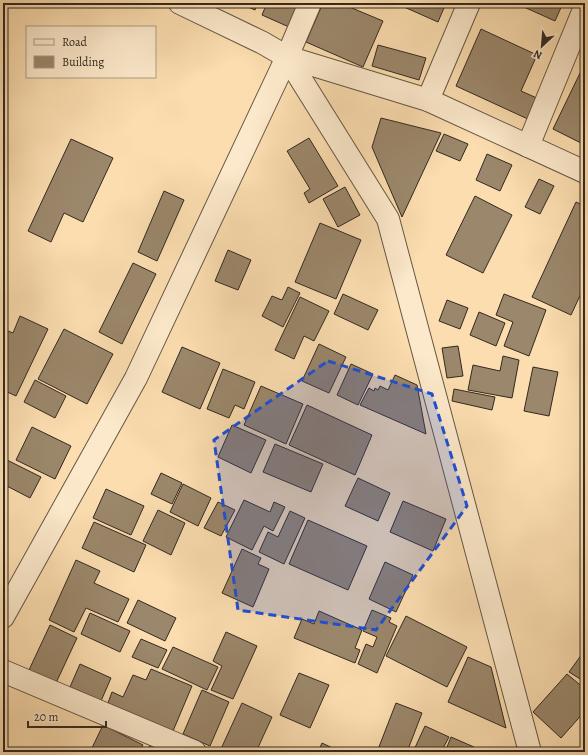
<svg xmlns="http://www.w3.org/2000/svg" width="588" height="755" font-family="Alegreya,serif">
  <rect width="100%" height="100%" fill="#fbddaf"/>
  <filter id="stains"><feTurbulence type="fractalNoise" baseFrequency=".005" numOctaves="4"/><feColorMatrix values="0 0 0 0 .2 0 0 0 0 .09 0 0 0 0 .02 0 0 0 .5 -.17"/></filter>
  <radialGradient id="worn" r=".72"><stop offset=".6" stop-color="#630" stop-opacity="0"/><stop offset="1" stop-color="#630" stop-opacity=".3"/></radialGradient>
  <g fill="#9b876b" stroke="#332921">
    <polygon points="239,3 258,3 255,10"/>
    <polygon points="267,3 287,3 298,8 289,27 262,15"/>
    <polygon points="323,3 340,3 383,21 363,67 306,42"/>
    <polygon points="395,3 446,3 438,22"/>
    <polygon points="515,3 563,3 555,21"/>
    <polygon points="481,29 537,55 521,91 539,99 530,120 456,86"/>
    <polygon points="378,45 426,58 419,80 372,66"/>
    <polygon points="582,69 585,71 585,145 553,129"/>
    <polygon points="381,118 441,133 402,217 372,147"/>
    <polygon points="444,134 468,144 460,161 436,151"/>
    <polygon points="309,138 338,186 309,203 304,193 310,189 287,151"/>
    <polygon points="71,139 113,158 83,222 64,213 51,242 28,231"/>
    <polygon points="487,154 512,165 500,191 476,180"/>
    <polygon points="539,179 554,186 540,214 525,207"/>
    <polygon points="345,187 360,215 338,227 323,199"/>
    <polygon points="164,191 184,200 157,261 138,252"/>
    <polygon points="475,196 512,215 483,273 446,255"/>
    <polygon points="576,202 585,206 585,285 571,315 532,297"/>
    <polygon points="320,223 361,240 336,299 295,282"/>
    <polygon points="228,250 251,260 238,290 215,281"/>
    <polygon points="133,263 156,274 122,344 99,332"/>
    <polygon points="288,287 300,293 283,327 262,316 272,296 282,300"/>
    <polygon points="343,294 378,310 368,330 334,314"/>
    <polygon points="504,294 546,310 529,356 504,346 513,322 496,315"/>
    <polygon points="300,297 329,311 314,341 304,336 294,359 275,350"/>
    <polygon points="447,300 468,308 460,329 439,321"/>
    <polygon points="479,312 505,323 496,346 470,335"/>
    <polygon points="20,316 48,329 16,396 3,390 3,329 13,333"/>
    <polygon points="64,329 113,354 87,404 38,379"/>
    <polygon points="319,344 346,357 329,393 302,381"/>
    <polygon points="458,346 463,376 447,378 442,348"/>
    <polygon points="182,347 220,363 200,409 162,392"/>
    <polygon points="503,356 519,360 512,398 468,390 473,365 500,371"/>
    <polygon points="351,364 373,374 358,405 337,395"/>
    <polygon points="533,367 558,372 549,416 524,411"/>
    <polygon points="223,369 255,382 244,409 235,405 229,418 207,409"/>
    <polygon points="395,375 417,385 426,434 360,405 369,388 374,391 375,388 378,390 380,386 388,390"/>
    <polygon points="35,380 66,396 55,418 24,402"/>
    <polygon points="261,386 303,404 286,444 244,425"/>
    <polygon points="454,389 495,397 492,410 452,401"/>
    <polygon points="307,405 372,435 355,475 289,445"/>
    <polygon points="232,425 266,440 251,473 218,457"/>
    <polygon points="32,427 71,446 55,479 16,460"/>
    <polygon points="275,444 323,464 311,492 263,472"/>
    <polygon points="3,458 41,477 30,498 3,484"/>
    <polygon points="161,473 182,483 172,504 151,494"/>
    <polygon points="358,478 390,493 378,521 345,506"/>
    <polygon points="183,484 211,498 198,526 170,512"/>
    <polygon points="106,489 144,506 131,535 93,518"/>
    <polygon points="244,500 270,512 274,502 285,507 273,531 264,526 252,550 226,537"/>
    <polygon points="403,501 446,519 433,551 390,532"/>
    <polygon points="218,502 235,510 221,536 204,528"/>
    <polygon points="158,510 185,523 171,555 143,541"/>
    <polygon points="290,511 305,518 284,564 259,552 268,532 278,537"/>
    <polygon points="308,520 367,546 348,590 289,564"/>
    <polygon points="94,522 146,545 134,572 82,548"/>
    <polygon points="242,549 261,558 258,564 269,569 253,607 222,593"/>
    <polygon points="76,560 100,571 94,583 129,599 118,622 86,608 74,632 49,620"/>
    <polygon points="385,562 413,575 396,612 369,599"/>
    <polygon points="138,600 176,618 165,641 127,623"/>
    <polygon points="372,610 391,618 389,622 397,626 377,673 358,664 366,644 373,647 377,637 363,631"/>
    <polygon points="319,611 362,630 355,648 360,650 355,663 294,638 302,619 314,624"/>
    <polygon points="90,613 130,631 120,652 81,634"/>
    <polygon points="406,616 467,647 447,687 386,656"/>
    <polygon points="50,625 77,638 56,683 29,670"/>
    <polygon points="226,632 257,646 233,699 211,690 222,666 213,661"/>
    <polygon points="141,639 167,650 158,668 132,657"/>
    <polygon points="173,647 218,667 207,690 162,669"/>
    <polygon points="582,654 585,656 585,682 569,672"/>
    <polygon points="468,657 491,667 506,728 448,702"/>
    <polygon points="80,664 111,678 101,701 70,687"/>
    <polygon points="151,669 192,686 173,731 108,703 112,692 123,697 133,675 146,680"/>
    <polygon points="299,673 329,685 310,728 280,715"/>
    <polygon points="567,674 585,689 585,711 561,738 533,712"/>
    <polygon points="202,690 229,702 210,746 183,734"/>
    <polygon points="242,703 272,717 256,752 223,752 220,751"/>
    <polygon points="396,703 422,713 407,752 377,752"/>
    <polygon points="103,725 143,745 139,752 90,752"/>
    <polygon points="425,726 449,737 441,752 413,752"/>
    <polygon points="451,737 474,747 472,752 445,752"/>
    <polygon points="151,743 173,752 147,752"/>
    <polygon points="322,743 341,752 318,752"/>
  </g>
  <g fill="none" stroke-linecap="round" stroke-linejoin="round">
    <g stroke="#655644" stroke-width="24">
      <g id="minor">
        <polyline points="287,57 388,219 530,752"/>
        <polyline points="428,100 469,3"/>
        <polyline points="528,146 585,7"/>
        <polyline points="3,617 136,378 287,57 310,3"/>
        <polyline points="3,671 195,752"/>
      </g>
    </g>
    <g stroke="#655644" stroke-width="24">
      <polyline id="tertiary" points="180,3 263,43 287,57 428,100 585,172"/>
    </g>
    <use href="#minor" stroke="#fce9cb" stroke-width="22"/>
    <use href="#tertiary" stroke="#fce9cb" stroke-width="22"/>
  </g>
  <path fill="#1d4ed8" fill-opacity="0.2" stroke="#1d4ed8" stroke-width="3" stroke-dasharray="8 5" stroke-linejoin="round" d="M328,361l104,33 35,112 -91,124 -138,-20 -24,-170z"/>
  <rect width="588" height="755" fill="none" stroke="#fbddaf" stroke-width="16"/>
  <rect x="4" y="4" width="580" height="747" fill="none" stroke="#332921" stroke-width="2"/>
  <rect x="8" y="8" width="572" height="739" fill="none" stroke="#332921"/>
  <rect x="26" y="26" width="130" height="52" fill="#fce9cb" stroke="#ac9c87"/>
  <rect x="34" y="39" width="20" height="6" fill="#fce9cb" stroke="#ac9c87"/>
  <text x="62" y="46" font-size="12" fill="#332921">Road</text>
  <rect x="34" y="56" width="20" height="12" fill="#9b876b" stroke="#ac9c87"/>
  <text x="62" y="66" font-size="12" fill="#332921">Building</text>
  <g transform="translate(542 46) rotate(206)" stroke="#fce9cb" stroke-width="3" paint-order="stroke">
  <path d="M0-3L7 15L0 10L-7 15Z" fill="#332921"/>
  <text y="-6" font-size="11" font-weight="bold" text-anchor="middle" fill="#332921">N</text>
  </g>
  <path d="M28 721v6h78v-6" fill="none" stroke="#332921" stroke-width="2"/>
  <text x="34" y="721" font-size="12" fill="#332921" stroke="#fce9cb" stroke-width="3" paint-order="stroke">20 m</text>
  <rect width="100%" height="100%" filter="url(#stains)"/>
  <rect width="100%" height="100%" fill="url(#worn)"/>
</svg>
